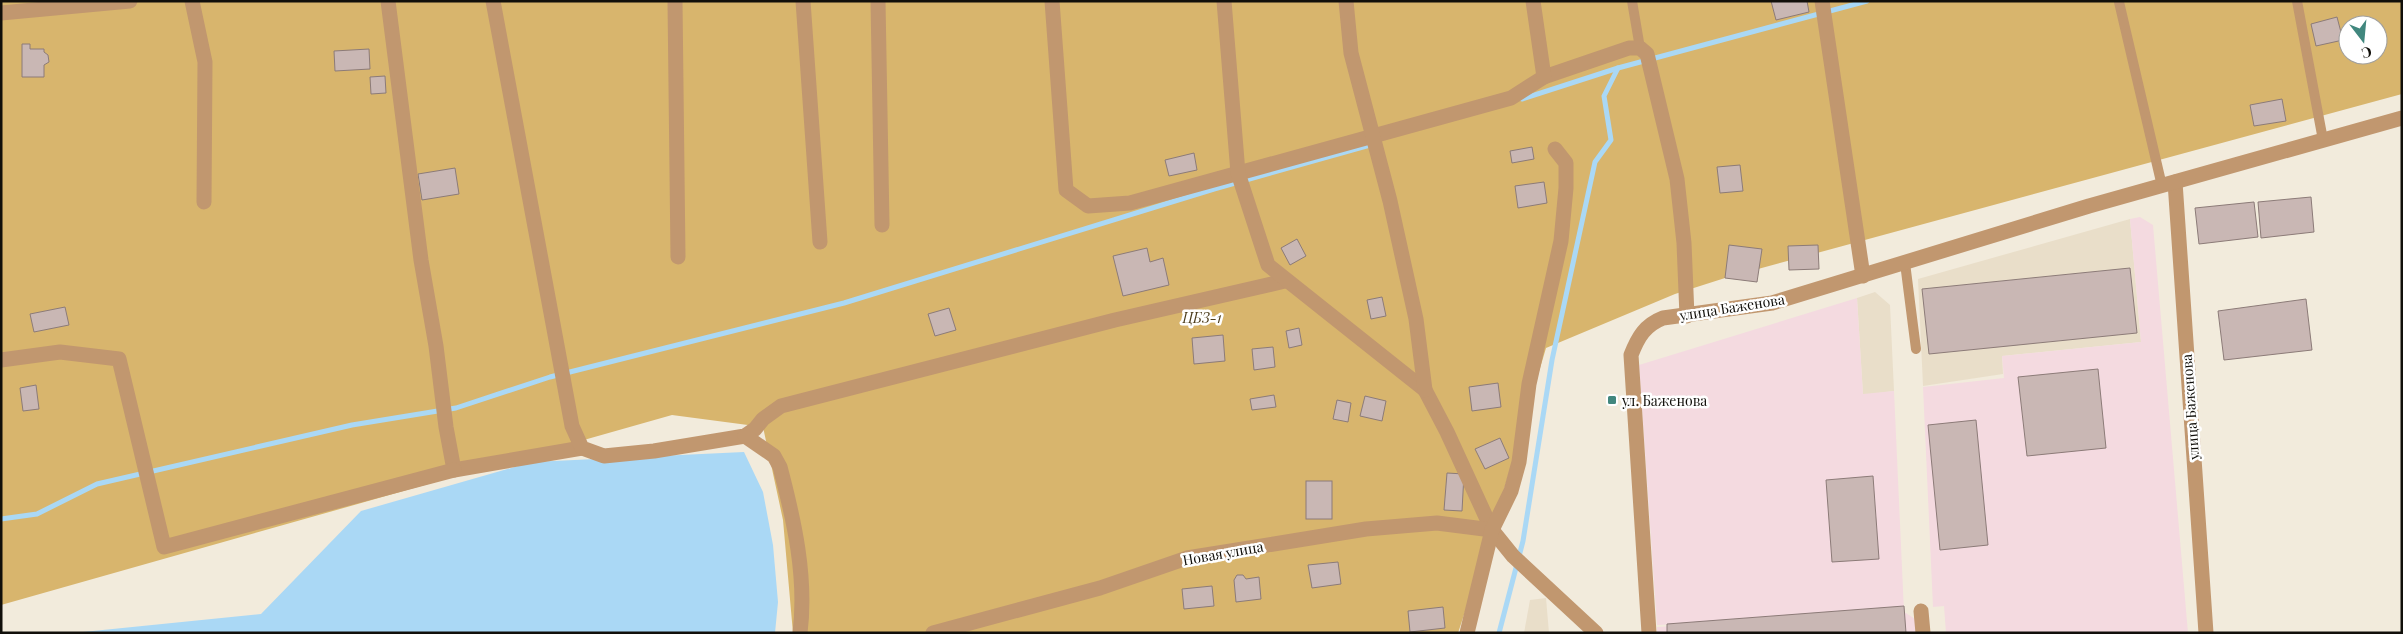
<svg xmlns="http://www.w3.org/2000/svg" width="2403" height="634" font-family="'Playfair Display',serif">
  <rect width="100%" height="100%" fill="#f2ebdc"/>
  <g fill="#e9dec9">
    <polygon points="2130,219 2141,342 2002,356 2003,374 1923,386 1918,279"/>
    <polygon points="1875,292 1890,305 1894,391 1863,395 1857,298"/>
    <polygon points="1546,598 1549,633 1524,633 1530,600"/>
  </g>
  <g fill="#f4dae0">
    <polygon points="2140,217 2153,225 2188,633 1946,633 1944,606 1933,607 1923,387 2004,378 2002,356 2141,342 2130,219"/>
    <polygon points="1857,298 1863,394 1894,391 1904,612 1852,616 1906,613 1915,619 1916,633 1657,633 1657,627 1838,617 1657,625 1639,365"/>
  </g>
  <path fill="#d8b56d" fill-rule="evenodd" d="M1,1h2401v93l-677,184 -50,16 -129,54 -54,182 -34,103h-665l-10,-113 -20,-93 -91,-12 -671,190zM2348,25h30v30h-30z"/>
  <polygon fill="#aad8f5" points="744,452 763,492 773,545 778,602 775,633 73,633 261,614 361,511 532,462"/>
  <g fill="none" stroke-linecap="round" stroke-linejoin="round">
    <g stroke="#aad8f5" stroke-width="5">
      <polyline points="1522,99 1618,68 1867,1"/>
      <polyline points="1,519 37,514 97,484 352,425 456,408 550,377 844,303 1214,189 1370,145"/>
      <polyline points="1499,633 1523,541 1552,360 1595,162 1611,140 1604,96 1618,68"/>
    </g>
  </g>
  <g fill="#c9b7b4" stroke="#8c7b78">
    <polygon points="1771,1 1807,1 1809,12 1776,20"/>
    <polygon points="2337,17 2343,40 2316,46 2311,24"/>
    <polygon points="22,44 30,44 30,49 44,49 44,52 48,55 49,62 44,65 44,77 22,77"/>
    <polygon points="369,49 370,69 335,71 334,51"/>
    <polygon points="385,76 386,93 371,94 370,77"/>
    <polygon points="2282,99 2286,121 2254,126 2250,105"/>
    <polygon points="1532,147 1534,159 1512,163 1510,151"/>
    <polygon points="1194,153 1197,170 1169,176 1165,160"/>
    <polygon points="1740,165 1743,191 1720,193 1717,167"/>
    <polygon points="455,168 459,194 422,200 418,174"/>
    <polygon points="1544,182 1547,203 1518,208 1515,186"/>
    <polygon points="2311,197 2314,232 2261,238 2258,202"/>
    <polygon points="2254,202 2258,237 2199,244 2195,208"/>
    <polygon points="1297,239 1306,256 1290,265 1281,248"/>
    <polygon points="1729,245 1762,249 1757,282 1725,278"/>
    <polygon points="1818,245 1819,269 1789,270 1788,246"/>
    <polygon points="1147,248 1150,262 1163,258 1169,285 1123,296 1113,256"/>
    <polygon points="2130,268 2137,333 1929,354 1922,289"/>
    <polygon points="1382,297 1386,316 1371,319 1367,300"/>
    <polygon points="2306,299 2312,350 2224,360 2218,311"/>
    <polygon points="65,307 69,325 34,332 30,314"/>
    <polygon points="949,308 956,330 935,336 928,314"/>
    <polygon points="1299,328 1302,345 1289,348 1286,331"/>
    <polygon points="1223,335 1225,361 1194,364 1192,338"/>
    <polygon points="1273,347 1275,367 1254,370 1252,349"/>
    <polygon points="2098,369 2106,448 2027,456 2018,377"/>
    <polygon points="1498,383 1501,407 1472,411 1469,387"/>
    <polygon points="36,385 39,409 23,411 20,388"/>
    <polygon points="1274,395 1276,407 1252,410 1250,399"/>
    <polygon points="1365,396 1386,401 1382,421 1360,416"/>
    <polygon points="1337,400 1351,403 1348,422 1333,419"/>
    <polygon points="1976,420 1988,545 1940,550 1928,425"/>
    <polygon points="1500,438 1509,458 1485,469 1475,449"/>
    <polygon points="1447,473 1464,474 1462,511 1444,510"/>
    <polygon points="1873,476 1879,559 1832,562 1826,480"/>
    <rect x="1306" y="481" width="26" height="38"/>
    <polygon points="1338,562 1341,584 1312,588 1308,565"/>
    <polygon points="1237,575 1243,575 1246,579 1259,577 1261,599 1236,602 1234,580"/>
    <polygon points="1212,586 1214,606 1184,609 1182,589"/>
    <polygon points="1904,606 1906,633 1667,633 1667,624"/>
    <polygon points="1443,607 1445,628 1410,632 1408,611"/>
  </g>
  <g fill="none" stroke-linecap="round" stroke-linejoin="round">
    <g stroke="#c1976f" stroke-width="10">
      <polyline points="1632,1 1640,48"/>
      <polyline points="2297,1 2323,140"/>
      <polyline points="2119,2 2162,186"/>
      <polyline points="1905,263 1916,349"/>
    </g>
    <g stroke="#c1976f" stroke-width="15">
      <polyline points="192,1 205,62 204,202"/>
      <polyline points="388,1 421,260 436,346 446,427 454,470 582,448"/>
      <polyline points="493,1 572,426 582,448 604,456 654,451 745,436 755,429 763,419 781,406 1115,320 1285,281"/>
      <polyline points="675,1 678,257"/>
      <polyline points="803,1 820,242"/>
      <polyline points="878,1 882,225"/>
      <polyline points="1052,1 1066,190 1088,206 1130,203 1511,98 1544,77 1629,48 1640,48 1647,54 1677,179 1684,243 1687,316"/>
      <polyline points="1224,1 1238,173 1268,265 1425,390 1447,432 1492,530 1513,556 1596,633"/>
      <polyline points="1346,1 1351,53 1390,201 1416,319 1425,390"/>
      <polyline points="1533,1 1544,77"/>
      <polyline points="1822,1 1863,276"/>
      <polyline points="1,13 130,1"/>
      <polyline points="2175,182 2206,633"/>
      <polyline points="1,360 60,352 119,359 164,547 454,470"/>
      <path d="M745,436l29,20 6,11c14,53 27,110 20,166"/>
      <polyline points="1921,611 1923,633"/>
      <polyline points="933,633 1100,588 1187,558 1366,529 1437,523 1492,530"/>
      <polyline points="1467,633 1492,530 1511,491 1519,462 1529,384 1561,241 1566,188 1566,163 1555,149"/>
      <path d="M1649,633l-18,-278c7,-18 14,-30 32,-37l109,-15 317,-97 313,-88"/>
    </g>
  </g>
  <rect fill="#41877e" stroke="#fff" stroke-width="2" x="1607" y="395" width="10" height="10" rx="2.5"/>
  <g text-anchor="middle" dominant-baseline="central" stroke-width="5" stroke-linejoin="round" paint-order="stroke">
    <g font-size="14" fill="#110f0a" stroke="#fff">
      <text transform="translate(1732 307) rotate(-9)">улица Баженова</text>
      <text transform="translate(2190 407) rotate(-94)">улица Баженова</text>
      <text transform="translate(1223 553) rotate(-10)">Новая улица</text>
    </g>
    <g font-size="14" font-style="italic" fill="#4d3d1c" stroke="#fff">
      <text x="1202" y="317">ЦБЗ-1</text>
    </g>
    <g font-size="14" fill="#110f0a" stroke="#fff" text-anchor="start">
      <text x="1622" y="400">ул. Баженова</text>
    </g>
  </g>
  <rect width="2403" height="634" fill="none" stroke="#110f0a" stroke-width="5"/>
  <g transform="translate(2363 40) rotate(164)"><circle r="24" fill="#ffffff" stroke="#a09f9d"/>
  <path d="M0-4L9 19L0 12L-9 19Z" fill="#41877e"/>
  <text y="-8" font-size="14" font-weight="bold" text-anchor="middle" fill="#110f0a">С</text>
  </g>
</svg>
